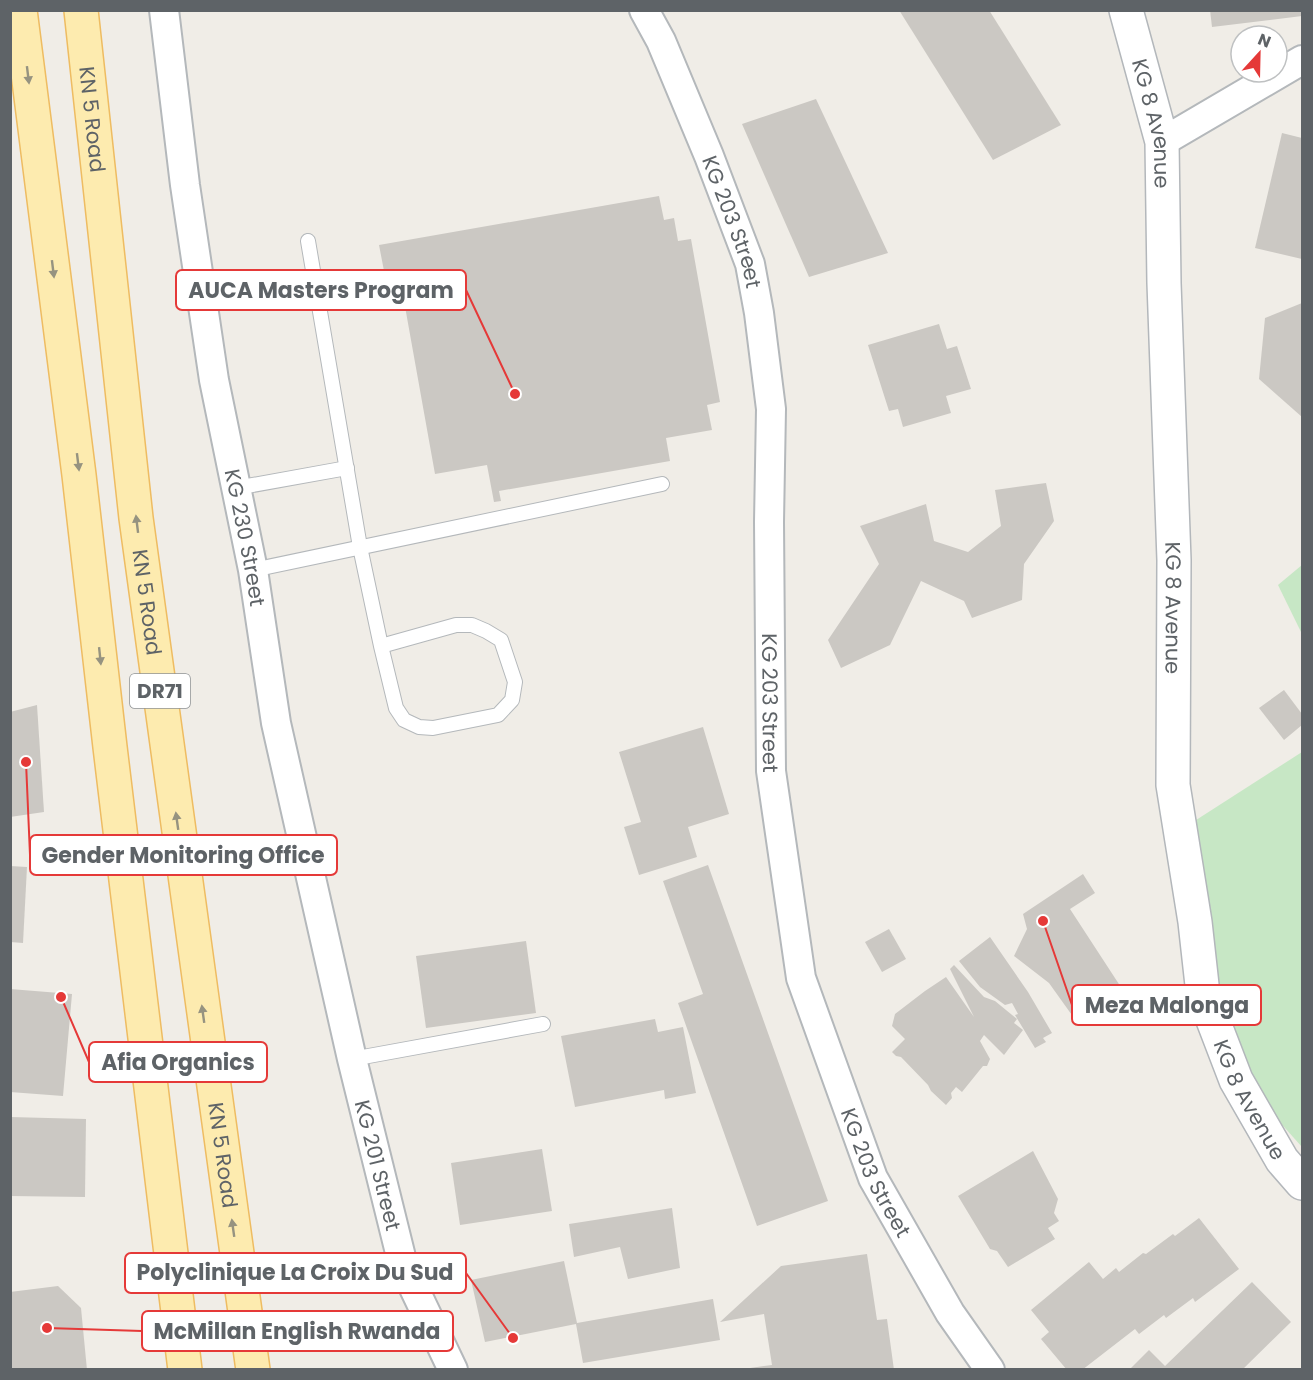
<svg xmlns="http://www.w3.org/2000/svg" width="1313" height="1380" font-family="Poppins,sans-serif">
  <rect width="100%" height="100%" fill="#f0ede7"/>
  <g fill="#c7e7c5">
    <polygon points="1302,565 1302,634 1278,585"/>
    <polygon points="1302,752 1302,1147 1267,1108 1199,982 1193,822"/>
  </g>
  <g fill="#cbc8c3">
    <polygon points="899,10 989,10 1061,125 993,160"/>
    <polygon points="1210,10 1302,10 1302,16 1212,27"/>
    <polygon points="816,99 888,253 809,277 742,124"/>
    <polygon points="1282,133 1302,138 1302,259 1255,248"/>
    <polygon points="659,196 664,220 674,218 678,241 691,239 720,402 707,405 712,430 666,438 670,461 499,491 501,501 494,502 487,465 435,474 399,273 385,276 379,245"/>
    <polygon points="1302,303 1302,417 1259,379 1265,318"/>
    <polygon points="939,324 947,349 957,346 971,389 946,396 951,413 903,427 898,409 889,411 868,345"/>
    <polygon points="1046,483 1054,521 1024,564 1022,600 972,618 964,601 921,581 890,645 841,668 828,640 879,564 860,526 926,504 934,541 968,552 1001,526 995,490"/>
    <polygon points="1284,690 1302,714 1302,725 1284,740 1259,708"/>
    <polygon points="37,705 44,812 10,817 10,712"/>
    <polygon points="703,727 729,814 688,827 697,857 639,875 624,827 641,822 619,752"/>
    <polygon points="708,865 828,1201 757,1226 678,1003 703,994 663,881"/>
    <polygon points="10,866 27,867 23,943 10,942"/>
    <polygon points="1083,874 1095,893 1070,909 1128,998 1119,1004 1117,999 1079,1025 1049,983 1014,956 1027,929 1023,914"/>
    <polygon points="889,929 906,959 882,972 865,942"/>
    <polygon points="990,937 1028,992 1052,1033 1043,1038 1046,1042 1035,1048 1015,1015 1018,1014 1012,1003 1005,1005 980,987 959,961"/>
    <polygon points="526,941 536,1013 426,1028 416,956"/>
    <polygon points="954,965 984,997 995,1001 1017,1019 1014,1023 1023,1030 1004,1055 984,1035 980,1041 990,1059 987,1066 983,1066 962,1092 956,1087 951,1093 952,1098 946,1105 931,1091 928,1085 901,1057 896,1056 892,1052 905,1039 892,1026 895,1014 925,991 946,977 974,1017 950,969"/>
    <polygon points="10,989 72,994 63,1096 10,1092"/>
    <polygon points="655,1019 658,1032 683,1027 696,1093 665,1099 664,1090 575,1107 561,1036"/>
    <polygon points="10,1117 86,1119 85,1197 10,1196"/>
    <polygon points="542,1149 552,1211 460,1225 451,1163"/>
    <polygon points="1033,1151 1058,1199 1054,1213 1059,1221 1048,1228 1055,1239 1008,1267 997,1251 990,1249 958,1196"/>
    <polygon points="672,1208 680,1268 628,1279 620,1247 574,1257 569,1224"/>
    <polygon points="1199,1218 1239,1269 1195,1302 1193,1298 1166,1318 1164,1315 1139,1334 1135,1329 1082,1370 1067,1370 1041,1339 1049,1332 1031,1310 1089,1262 1103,1279 1116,1268 1119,1272 1143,1253 1146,1254 1173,1234 1175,1236"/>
    <polygon points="867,1254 877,1320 887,1319 894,1370 750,1370 750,1368 772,1365 764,1314 720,1322 781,1266"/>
    <polygon points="564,1261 577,1323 713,1299 720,1340 583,1363 576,1324 485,1342 471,1280"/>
    <polygon points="1252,1282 1291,1322 1242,1370 1129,1370 1149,1350 1165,1366"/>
    <polygon points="58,1286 81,1308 87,1370 11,1370 10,1292"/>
  </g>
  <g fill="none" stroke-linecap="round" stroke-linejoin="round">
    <g stroke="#b4b8bb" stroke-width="16">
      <g id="lane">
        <polyline points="308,241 360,547 381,646 396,708 404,720 419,727 433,728 498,715 512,700 515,682 501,640 486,631 472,625 456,625 381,646"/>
        <polyline points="236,488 347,468"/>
        <polyline points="253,570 662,484"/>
        <polyline points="352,1059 543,1024"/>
      </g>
    </g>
    <g stroke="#b4b8bb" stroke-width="32">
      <g id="street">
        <path id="s1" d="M164,10l21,175 29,195 39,190 23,153 76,336 51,206 50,105"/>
        <path id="s2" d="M644,10l17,31 48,115 41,108 9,49 12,96 -2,113 2,249 30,207 72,200 77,135 40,57"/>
        <polyline points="1162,142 1302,60"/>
      </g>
    </g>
    <g stroke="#b3b7bb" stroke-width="36">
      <g id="secondary">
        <path id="s3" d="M1126,10l36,132 2,141 10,277 -1,225 22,137 8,72 33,86 46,80 20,23"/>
      </g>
    </g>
    <g stroke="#eebc62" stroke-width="36">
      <g id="primary">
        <polyline points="20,10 79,475 110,747 185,1370"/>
        <path id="s4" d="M81,10l55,508 117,852"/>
      </g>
    </g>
    <use href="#lane" stroke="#fff" stroke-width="14"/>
    <use href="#street" stroke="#fff" stroke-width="28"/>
    <use href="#secondary" stroke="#fff" stroke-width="33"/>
    <use href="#primary" stroke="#fdebaf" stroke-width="33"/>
  </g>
  <defs><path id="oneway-solid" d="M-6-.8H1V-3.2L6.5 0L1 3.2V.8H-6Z" transform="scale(1.5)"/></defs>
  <g fill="#969380">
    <use href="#oneway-solid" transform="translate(28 75) rotate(83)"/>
    <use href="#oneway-solid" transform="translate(53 269) rotate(83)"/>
    <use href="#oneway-solid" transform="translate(78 462) rotate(83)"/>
    <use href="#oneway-solid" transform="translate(137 524) rotate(-97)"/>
    <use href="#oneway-solid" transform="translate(100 656) rotate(84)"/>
    <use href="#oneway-solid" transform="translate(177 821) rotate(-98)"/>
    <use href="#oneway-solid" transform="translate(203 1014) rotate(-98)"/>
    <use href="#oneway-solid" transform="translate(233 1228) rotate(-98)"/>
  </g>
  <g text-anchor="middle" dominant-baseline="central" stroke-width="6" stroke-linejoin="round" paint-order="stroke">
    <rect fill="#fff" stroke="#8e9295" stroke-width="1.5" x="130" y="674" width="60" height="34" rx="4.5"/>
    <g font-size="20" font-weight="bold" fill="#5e6367">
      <text x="160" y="691">DR71</text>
    </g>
    <g font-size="21" fill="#5e6367" stroke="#fff">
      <text stroke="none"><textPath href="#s4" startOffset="110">KN 5 Road</textPath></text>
      <text stroke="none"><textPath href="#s3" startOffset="117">KG 8 Avenue</textPath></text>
      <text stroke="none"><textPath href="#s2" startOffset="230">KG 203 Street</textPath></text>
      <text stroke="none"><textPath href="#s1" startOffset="534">KG 230 Street</textPath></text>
      <text stroke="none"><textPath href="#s4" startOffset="596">KN 5 Road</textPath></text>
      <text stroke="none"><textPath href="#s3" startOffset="603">KG 8 Avenue</textPath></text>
      <text stroke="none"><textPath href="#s2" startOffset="716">KG 203 Street</textPath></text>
      <text stroke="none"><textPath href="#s3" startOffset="1107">KG 8 Avenue</textPath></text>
      <text stroke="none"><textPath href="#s4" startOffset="1154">KN 5 Road</textPath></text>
      <text stroke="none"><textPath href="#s1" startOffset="1176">KG 201 Street</textPath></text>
      <text stroke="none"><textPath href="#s2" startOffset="1202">KG 203 Street</textPath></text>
    </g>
  </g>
  <path fill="none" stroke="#e53938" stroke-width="2" d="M515 394L466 290M26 762L30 855M1043 921L1072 1005M61 997L89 1062M513 1338L466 1273M47 1328L142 1331"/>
  <g fill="#e53938" stroke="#fff" stroke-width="2">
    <circle cx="515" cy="394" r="6"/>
    <circle cx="26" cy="762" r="6"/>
    <circle cx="1043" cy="921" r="6"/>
    <circle cx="61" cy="997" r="6"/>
    <circle cx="513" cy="1338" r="6"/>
    <circle cx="47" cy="1328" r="6"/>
  </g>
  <g fill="#fff" stroke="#e53938" stroke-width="2">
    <rect x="176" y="270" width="290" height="40" rx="6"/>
    <rect x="30" y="835" width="307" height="40" rx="6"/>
    <rect x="1072" y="985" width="189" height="40" rx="6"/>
    <rect x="89" y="1042" width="178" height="40" rx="6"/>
    <rect x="125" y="1253" width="341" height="40" rx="6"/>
    <rect x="142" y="1311" width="311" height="40" rx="6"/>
  </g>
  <g font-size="22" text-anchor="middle" font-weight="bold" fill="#5e6367">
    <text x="321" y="298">AUCA Masters Program</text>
    <text x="183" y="863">Gender Monitoring Office</text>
    <text x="1167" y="1013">Meza Malonga</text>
    <text x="178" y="1070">Afia Organics</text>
    <text x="295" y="1280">Polyclinique La Croix Du Sud</text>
    <text x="297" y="1339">McMillan English Rwanda</text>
  </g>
  <rect width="1313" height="1380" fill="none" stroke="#5e6367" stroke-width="24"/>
  <g transform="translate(1259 54) rotate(22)"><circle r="28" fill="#ffffff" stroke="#bfc1c2" stroke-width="1.5"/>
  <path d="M0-4.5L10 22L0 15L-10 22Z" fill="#e53938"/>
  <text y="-9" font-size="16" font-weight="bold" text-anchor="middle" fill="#5e6367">N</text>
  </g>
</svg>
